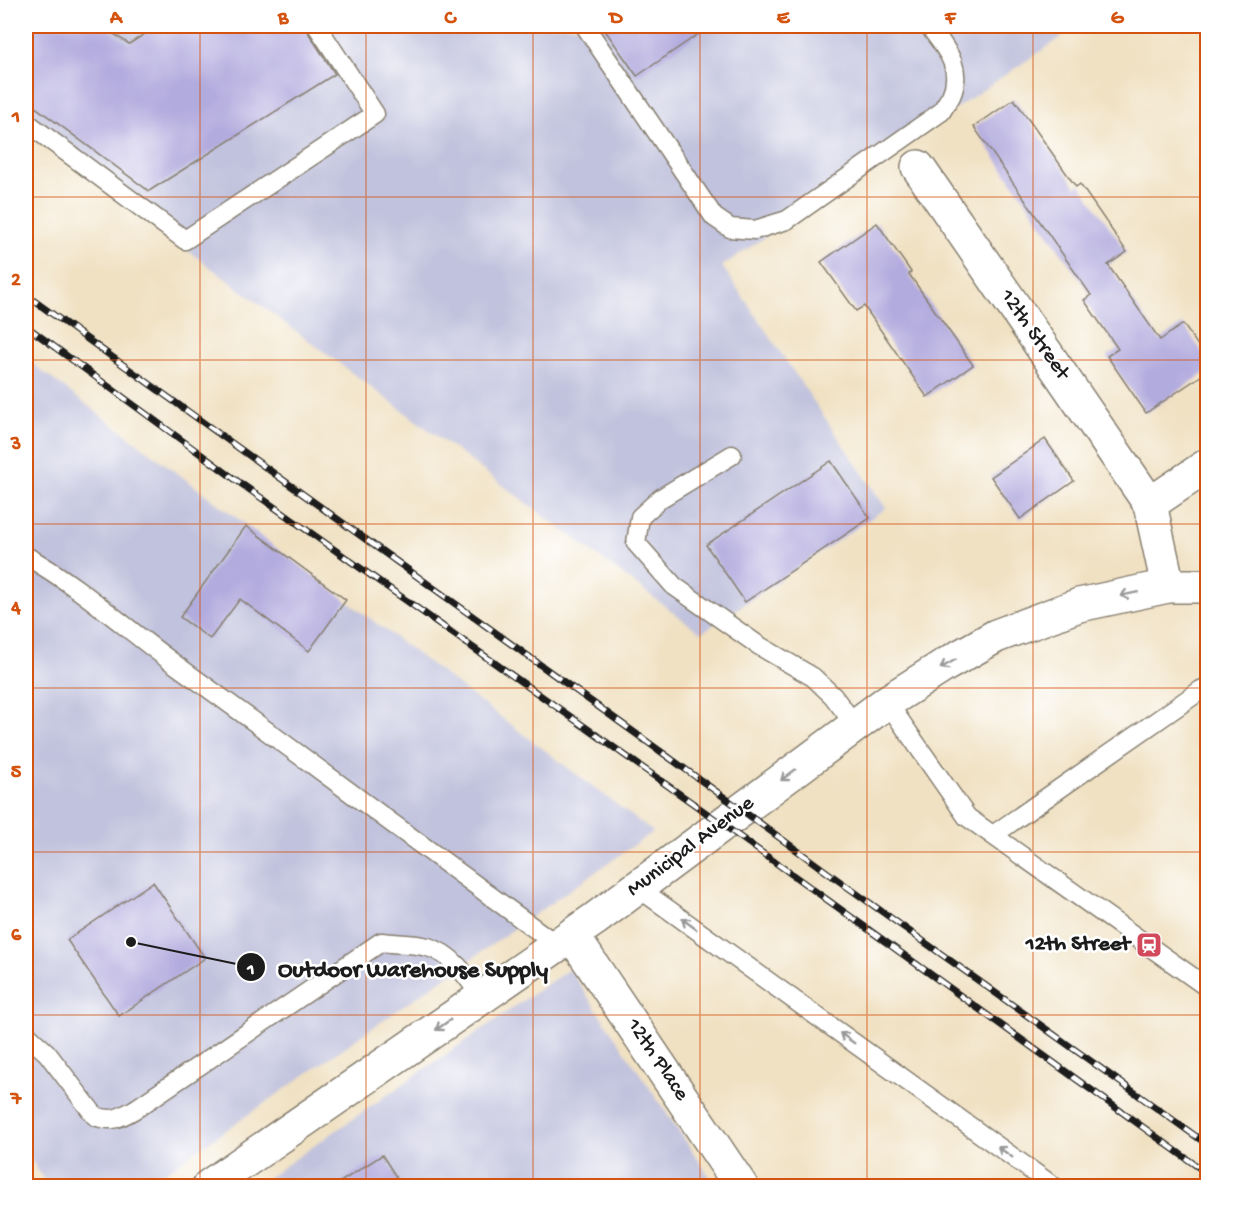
<svg xmlns="http://www.w3.org/2000/svg" width="1233" height="1212" font-family="'Gochi Hand',sans-serif">
  <rect width="100%" height="100%" fill="#fff"/>
  <filter id="ink" filterUnits="userSpaceOnUse"><feTurbulence type="fractalNoise" baseFrequency=".0167" numOctaves="2"/><feDisplacementMap in="SourceGraphic" scale="12" xChannelSelector="R" yChannelSelector="G"/><feConvolveMatrix kernelMatrix="1 2 1 2 8 2 1 2 1" color-interpolation-filters="sRGB"/></filter>
  <filter id="wash" filterUnits="userSpaceOnUse"><feTurbulence type="fractalNoise" baseFrequency=".008" numOctaves="4" result="noise"/><feDisplacementMap in="SourceGraphic" scale="24" xChannelSelector="R" yChannelSelector="G"/><feGaussianBlur stdDeviation="1.35" result="paint"/><feColorMatrix in="noise" values="0 0 0 0 0 0 0 0 0 0 0 0 0 0 0 0 0 1.4 0 .05"/><feComposite in="paint" operator="in"/></filter>
  <g filter="url(#wash)">
    <rect width="100%" height="100%" fill="#f0e1c2"/>
    <g fill="#c1c2dd">
      <polygon points="26,26 1078,26 722,266 886,508 701,633 26,130"/>
      <polygon points="26,359 653,832 146,1186 48,1186 26,1152"/>
      <polygon points="569,969 716,1186 256,1186"/>
    </g>
    <g id="blocks">
      <g fill="#b2abde">
        <polygon points="26,26 102,26 129,44 157,26 304,26 335,74 149,191 26,100"/>
        <polygon points="602,26 710,26 637,76"/>
        <polygon points="1014,99 1076,187 1080,184 1127,252 1108,265 1160,340 1183,324 1208,360 1208,371 1146,413 1107,356 1118,349 1084,300 1091,295 974,127"/>
        <polygon points="877,223 911,272 909,274 973,365 927,397 864,306 856,311 821,262"/>
        <polygon points="1045,439 1074,481 1020,519 991,477"/>
        <polygon points="831,461 870,518 745,602 706,545"/>
        <polygon points="246,526 346,600 309,651 240,599 210,639 180,617"/>
        <polygon points="153,882 205,958 119,1016 67,940"/>
        <polygon points="382,1155 402,1186 334,1186"/>
      </g>
    </g>
  </g>
  <g filter="url(#ink)">
    <use href="#blocks" fill-opacity="0" stroke="#867e6f" stroke-width="1.5"/>
    <g fill="none" stroke-linecap="round" stroke-linejoin="round">
      <g stroke="#867e6f" stroke-width="21">
        <g id="lane">
          <path d="M585,26l129,191 16,11 25,2 32,-10 154,-108c3,-5 7,-11 10,-16 13,-29 -6,-48 -22,-70"/>
          <polyline points="26,122 185,240 375,114 317,26"/>
          <polyline points="732,455 661,498 640,517 636,543 674,586 758,645 813,677 833,696 855,725"/>
          <path d="M26,556c54,30 100,73 150,109 128,92 254,187 381,280"/>
          <polyline points="887,702 967,817 1208,988"/>
          <polyline points="993,835 1201,690 1208,687"/>
          <polyline points="637,887 1053,1186"/>
          <path d="M26,1034l21,19 48,63c18,7 26,1 42,-8l244,-166c15,2 33,1 47,5 25,7 40,31 54,51"/>
        </g>
      </g>
      <g stroke="#867e6f" stroke-width="36">
        <g id="street">
          <polyline points="918,167 1150,504"/>
          <polyline points="1168,586 1150,504 1208,465"/>
          <polyline points="572,935 741,1186"/>
        </g>
      </g>
      <g stroke="#867e6f" stroke-width="36">
        <polyline id="secondary" points="209,1186 595,919 887,702 945,665 996,636 1079,605 1168,586 1208,586"/>
      </g>
      <use href="#lane" stroke="#fff" stroke-width="18"/>
      <use href="#street" stroke="#fff" stroke-width="33"/>
      <use href="#secondary" stroke="#fff" stroke-width="33"/>
      <g stroke="#1c1c1c" stroke-width="7">
        <g id="rail">
          <polyline points="26,295 717,792 835,878 1208,1145"/>
          <polyline points="26,326 236,480 722,824 1208,1174"/>
        </g>
      </g>
      <use href="#rail" stroke="#fff" stroke-width="4.5" stroke-dasharray="14" stroke-linecap="butt"/>
    </g>
    <defs><path id="oneway-shaft" d="M-6 0H5M1.5-3L5.5 0L1.5 3" fill="none" stroke-width="1.6" stroke-linecap="round" stroke-linejoin="round" transform="scale(1.5)"/></defs>
    <g stroke="#999">
      <use href="#oneway-shaft" transform="translate(1129 594) rotate(168)"/>
      <use href="#oneway-shaft" transform="translate(948 664) rotate(150)"/>
      <use href="#oneway-shaft" transform="translate(788 775) rotate(143)"/>
      <use href="#oneway-shaft" transform="translate(689 924) rotate(-144)"/>
      <use href="#oneway-shaft" transform="translate(443 1025) rotate(145)"/>
      <use href="#oneway-shaft" transform="translate(847 1038) rotate(-144)"/>
      <use href="#oneway-shaft" transform="translate(1005 1152) rotate(-144)"/>
    </g>
  </g>
  <path fill="none" stroke="#d4530e" stroke-width="1.5" stroke-opacity="0.55" d="M200,26v1160M366,26v1160M533,26v1160M700,26v1160M867,26v1160M1033,26v1160M26,197h1182M26,360h1182M26,524h1182M26,688h1182M26,852h1182M26,1015h1182"/>
  <defs>
    <g id="station-square" transform="scale(1.35)"><rect x="-9" y="-9" width="18" height="18" rx="4" fill="#d1495b" stroke="#fff"/><path d="M-3-6H3Q5-6 5-4V2Q5 4 3 4L4.5 6H3L1.5 4h-3L-3 6H-4.5L-3 4Q-5 4-5 2V-4Q-5-6-3-6ZM-3.5-4v3h7v-3ZM-3.5 1v1.5H-2V1ZM2 1v1.5H3.5V1Z" fill="#fff"/></g>
  </defs>
  <g fill-rule="evenodd">
    <use href="#station-square" x="1149" y="945"/>
  </g>
  <g text-anchor="middle" dominant-baseline="central" stroke-width="5" stroke-linejoin="round" paint-order="stroke">
    <g font-size="22" fill="#1c1c1c" stroke="#fff">
      <text transform="translate(1034 335) rotate(55)">12th Street</text>
      <text transform="translate(691 847) rotate(-37)">Municipal Avenue</text>
      <text transform="translate(657 1060) rotate(56)">12th Place</text>
    </g>
    <g font-size="22" font-weight="bold" fill="#1c1c1c" stroke="#fff" text-anchor="end">
      <text x="1130" y="945">12th Street</text>
    </g>
  </g>
  <path fill="none" stroke="#1c1c1c" stroke-width="2" d="M131 942L251 967"/>
  <g fill="#1c1c1c" stroke="#fff" stroke-width="2">
    <circle cx="131" cy="942" r="6"/>
    <circle cx="251" cy="967" r="15"/>
  </g>
  <g font-size="18" text-anchor="middle" font-weight="bold" fill="#fff">
    <text x="251" y="974">1</text>
  </g>
  <g font-size="24" text-anchor="middle" font-weight="bold" fill="#1c1c1c" stroke="#fff" stroke-width="5" stroke-linejoin="round" paint-order="stroke">
    <text x="413" y="976">Outdoor Warehouse Supply</text>
  </g>
  <rect width="1233" height="1212" fill="none" stroke="#fff" stroke-width="66"/>
  <rect x="33" y="33" width="1167" height="1146" fill="none" stroke="#d4530e" stroke-width="2"/>
  <g font-size="20" text-anchor="middle" font-weight="bold" fill="#d4530e">
    <text x="116" y="23">A</text>
    <text x="283" y="23">B</text>
    <text x="450" y="23">C</text>
    <text x="616" y="23">D</text>
    <text x="783" y="23">E</text>
    <text x="950" y="23">F</text>
    <text x="1117" y="23">G</text>
    <text x="16" y="122">1</text>
    <text x="16" y="285">2</text>
    <text x="16" y="449">3</text>
    <text x="16" y="613">4</text>
    <text x="16" y="777">5</text>
    <text x="16" y="940">6</text>
    <text x="16" y="1104">7</text>
  </g>
</svg>
